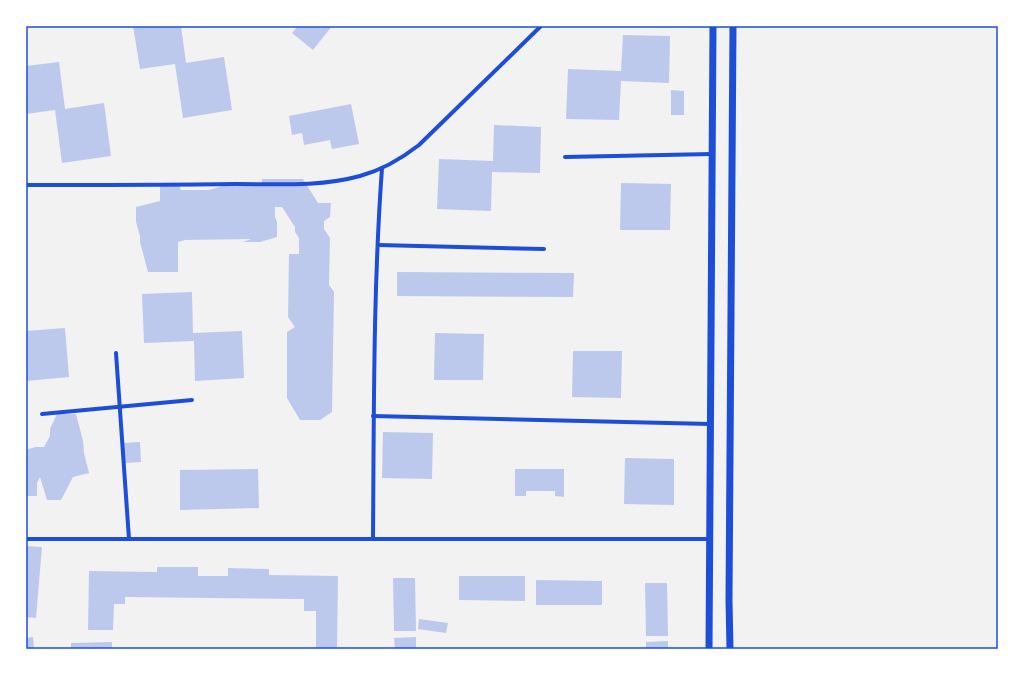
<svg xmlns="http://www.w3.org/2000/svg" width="1024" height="675" font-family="Inter,sans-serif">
  <rect width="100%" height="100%" fill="#f2f2f2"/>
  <g fill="#bdc9ec">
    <polygon points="133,26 181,26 186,63 224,57 232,110 183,118 175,64 140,69"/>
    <polygon points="298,26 332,26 313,50 292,33"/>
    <polygon points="623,35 670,36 669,83 621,81 619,120 566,119 568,69 621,71"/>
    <polygon points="59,62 65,109 104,103 111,156 62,163 55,110 26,114 26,66"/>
    <polygon points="671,90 684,91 684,115 671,115"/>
    <polygon points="351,104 359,144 332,149 330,140 304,145 302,133 292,135 289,116"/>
    <polygon points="494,125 541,127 540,173 492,172 491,211 437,209 439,159 493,161"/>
    <polygon points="262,179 303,179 318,203 331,203 330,217 324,221 324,229 330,238 329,285 334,292 332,412 320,420 300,420 287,398 287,332 295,327 288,317 289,254 299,254 299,238 295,232 295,227 282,207 275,207 275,217 277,222 277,237 260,242 243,242 251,239 185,240 178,242 178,272 148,272 140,242 140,236 136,222 136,207 160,201 160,184 179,184 181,190 209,190 229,184 262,184"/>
    <polygon points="621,183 671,184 670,230 620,230"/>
    <polygon points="397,272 574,273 573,297 397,296"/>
    <polygon points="192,292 193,333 242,331 244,378 195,381 194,341 144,343 142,294"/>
    <polygon points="65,328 69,377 26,381 26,331"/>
    <polygon points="435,333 484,334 483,380 434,380"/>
    <polygon points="573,351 622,351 621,398 572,397"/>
    <polygon points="57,414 76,414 83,441 84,453 89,473 73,477 61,500 47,500 40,477 37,483 37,496 27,496 26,491 26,450 35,447 44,447 50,436 50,429"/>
    <polygon points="383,432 433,433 432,479 382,478"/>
    <polygon points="140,442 141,462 124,463 123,443"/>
    <polygon points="625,458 674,459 674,505 624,504"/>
    <polygon points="258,469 259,508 180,510 180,470"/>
    <polygon points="515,469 564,469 564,497 555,496 555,491 526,491 526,496 515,496"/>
    <polygon points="26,546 42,547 36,618 26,617"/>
    <polygon points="157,567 198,567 198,576 228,576 228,568 269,569 269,575 338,576 337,649 316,649 316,611 304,611 304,599 125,597 125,604 114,604 113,630 88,630 89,571 157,572"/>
    <polygon points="459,576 525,576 525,601 459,600"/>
    <polygon points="393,578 415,578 416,631 394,631"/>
    <polygon points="536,580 602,581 602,605 536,605"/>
    <polygon points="645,583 667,583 668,636 646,636"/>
    <polygon points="419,619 448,623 446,633 418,629"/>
    <polygon points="33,637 34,649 26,649 26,638"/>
    <polygon points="416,637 416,649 395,649 394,638"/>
    <polygon points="668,641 668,649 646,649 646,642"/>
    <polygon points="112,642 112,649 71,649 71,643"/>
  </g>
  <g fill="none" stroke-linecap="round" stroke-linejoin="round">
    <g stroke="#1d4ed8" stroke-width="4">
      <polyline points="565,157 712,154"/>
      <path d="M26,185c70,0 140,0 210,-1 41,0 84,3 124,-8 22,-6 41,-17 59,-31l122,-119"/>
      <polyline points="378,245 544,249"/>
      <polyline points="116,353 129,539"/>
      <polyline points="42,414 192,400"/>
      <polyline points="373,416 710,424"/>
      <polyline points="26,539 709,539"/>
      <path d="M373,539c1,-124 0,-247 9,-371"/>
    </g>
    <g stroke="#1d4ed8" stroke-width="7">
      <polyline points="709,649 713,26"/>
      <polyline points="730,649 729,600 733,26"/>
    </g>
  </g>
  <rect width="1024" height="675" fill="none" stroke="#ffffff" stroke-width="54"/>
  <rect x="27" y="27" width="970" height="621" fill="none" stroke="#1d4ed8" stroke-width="1.5"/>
</svg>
